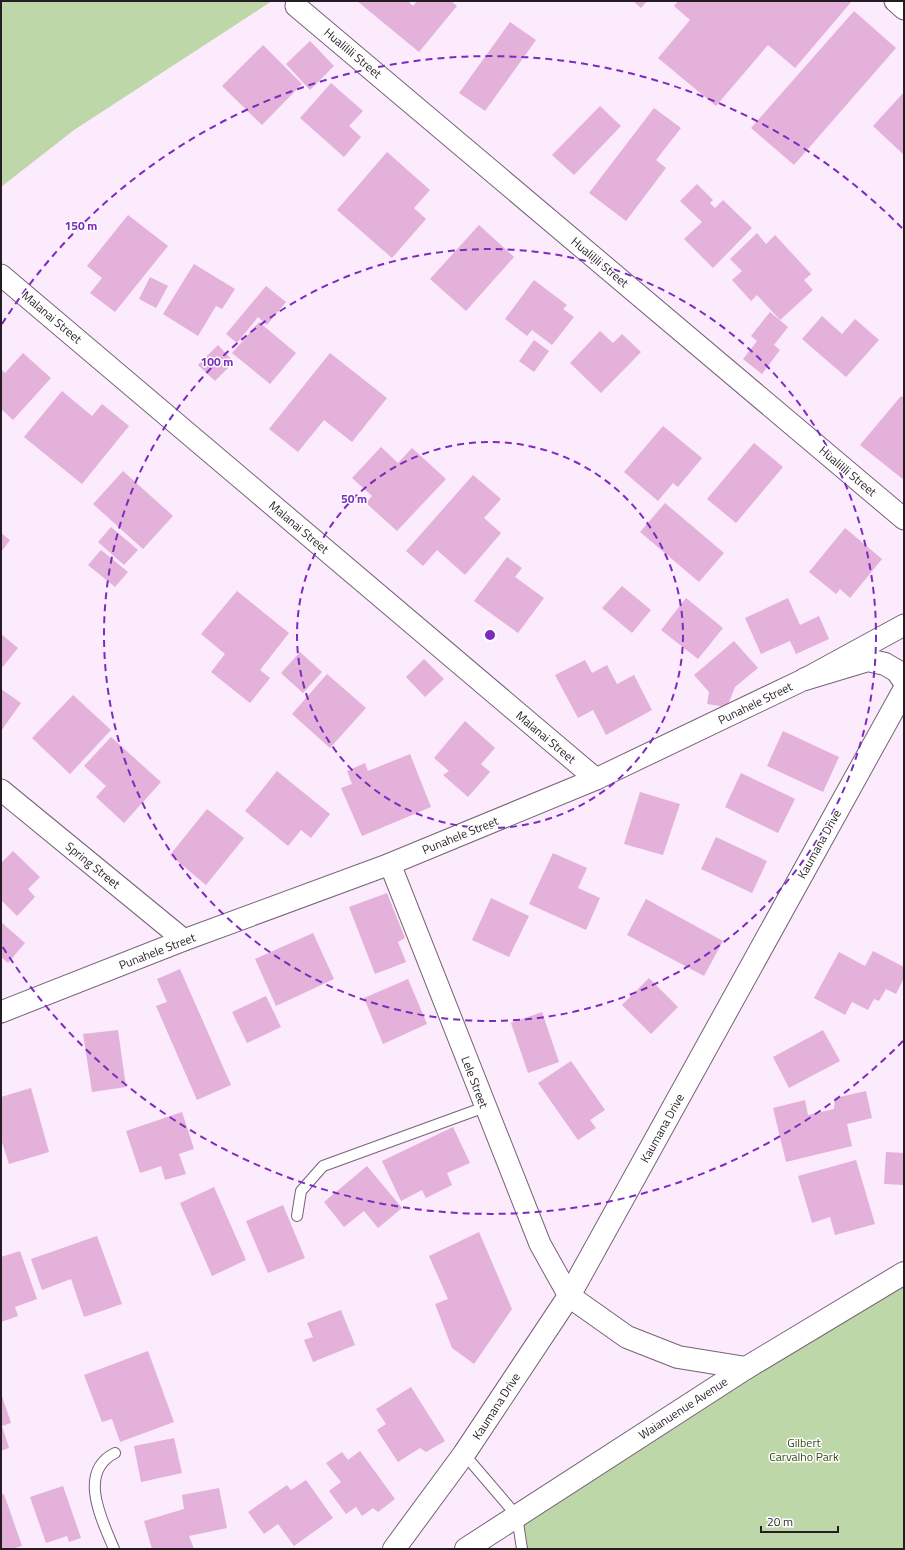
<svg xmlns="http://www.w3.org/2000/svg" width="905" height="1550" font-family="'Titillium Web',sans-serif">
  <rect width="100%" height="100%" fill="#fceafd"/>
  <g fill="#bdd7a9">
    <polygon points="1,1 272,1 74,130 1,187"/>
    <polygon points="904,1273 904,1549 522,1549 517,1516"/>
  </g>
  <g fill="#e3b1d9">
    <polygon points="357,1 408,1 413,6 417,1 451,1 457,6 419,52"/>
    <polygon points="633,1 647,1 641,8"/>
    <polygon points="678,1 852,1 795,68 768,45 716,106 658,58 690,20 674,6"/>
    <polygon points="854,11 896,48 794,165 751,128"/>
    <polygon points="510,22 536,40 485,111 459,93"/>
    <polygon points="310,41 334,66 310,90 286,64"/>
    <polygon points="263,45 302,84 262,125 222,86"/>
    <polygon points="331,83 363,111 349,126 361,137 344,157 300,118"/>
    <polygon points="904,92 904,155 873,126"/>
    <polygon points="600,106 621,126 574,175 552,155"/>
    <polygon points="654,108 681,128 656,160 666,168 626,221 589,193"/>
    <polygon points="387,152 430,190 414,208 426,219 392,258 337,210"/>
    <polygon points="697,184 713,200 710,203 715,208 723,200 752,228 713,268 684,239 702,222 680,201"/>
    <polygon points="128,215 168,246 115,312 90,293 102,278 87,266"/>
    <polygon points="479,225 514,257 466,311 430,279"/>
    <polygon points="757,233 766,244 775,235 811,274 804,280 813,290 780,320 757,295 751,301 732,280 742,271 730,259"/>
    <polygon points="194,264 235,289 222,309 216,306 198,336 163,314"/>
    <polygon points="150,277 168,286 156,308 139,299"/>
    <polygon points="534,280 567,305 563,309 574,317 552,345 532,330 527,336 505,319"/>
    <polygon points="266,286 286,302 267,325 258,317 237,343 226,334"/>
    <polygon points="770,312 788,327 774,345 780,350 762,374 743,359 757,341 751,336"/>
    <polygon points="822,316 842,334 855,319 879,340 846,377 802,339"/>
    <polygon points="259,322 296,353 270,384 232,353"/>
    <polygon points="600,331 613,343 622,334 641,352 601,393 570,363"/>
    <polygon points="534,340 549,351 534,372 519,361"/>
    <polygon points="218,345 234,362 215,381 198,365"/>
    <polygon points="23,353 51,378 13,420 1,409 1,369 5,373"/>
    <polygon points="330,353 387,398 352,442 324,420 298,452 269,429"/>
    <polygon points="62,391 92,416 102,404 129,426 82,484 24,437"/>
    <polygon points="901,396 904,398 904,480 860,445"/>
    <polygon points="663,426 702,458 678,487 673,483 658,501 624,472"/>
    <polygon points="754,443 783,467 736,523 707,499"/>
    <polygon points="381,447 398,463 412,448 446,479 397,531 366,503 372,496 352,478"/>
    <polygon points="123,471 173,516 143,549 93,504"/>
    <polygon points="473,475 501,499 484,518 501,533 465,575 437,550 423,566 406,551"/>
    <polygon points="665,503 724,553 699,582 640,532"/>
    <polygon points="111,527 138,550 124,565 98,542"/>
    <polygon points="845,528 882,559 850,598 840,589 836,594 809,572"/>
    <polygon points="1,533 10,540 1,552"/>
    <polygon points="101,550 128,572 115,587 88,565"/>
    <polygon points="507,557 522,568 515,577 544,598 518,633 474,601"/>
    <polygon points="622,586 651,610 632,633 602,608"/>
    <polygon points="237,591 289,633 260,670 270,678 250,703 211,672 225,654 201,634"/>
    <polygon points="686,598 723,628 698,659 661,630"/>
    <polygon points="788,598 800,625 819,616 829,639 796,654 790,641 761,654 745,618"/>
    <polygon points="1,634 18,648 1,669"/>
    <polygon points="734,641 758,668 735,687 727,707 707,704 709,692 694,675"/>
    <polygon points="300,652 322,672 303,693 281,673"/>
    <polygon points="424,659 444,679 425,697 406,677"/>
    <polygon points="585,660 592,673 607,665 617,684 634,675 652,710 606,735 593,710 578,718 555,675"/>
    <polygon points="327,674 366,708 330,748 292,714"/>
    <polygon points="1,689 21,703 1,731"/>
    <polygon points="73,695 111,730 70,774 32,738"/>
    <polygon points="465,721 495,748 481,764 490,772 468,797 443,775 449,771 434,758"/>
    <polygon points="783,731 839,757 823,792 767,766"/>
    <polygon points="111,737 161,782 124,823 96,797 106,786 84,766"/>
    <polygon points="410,754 431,807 362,836 341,788 352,784 347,771 365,763 368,771"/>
    <polygon points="277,771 330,814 311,838 301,830 288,846 245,811"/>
    <polygon points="741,773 795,799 778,833 725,807"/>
    <polygon points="640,792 680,804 663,855 624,844"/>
    <polygon points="207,809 244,838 206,885 170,855"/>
    <polygon points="716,837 767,861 752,893 701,869"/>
    <polygon points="13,851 40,877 28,889 35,897 17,916 1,900 1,863"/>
    <polygon points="553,853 587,868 578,888 600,898 586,930 529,904"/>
    <polygon points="387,893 405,938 398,942 406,962 375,974 349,907"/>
    <polygon points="491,898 529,916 509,957 472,940"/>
    <polygon points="646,899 723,941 704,976 627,935"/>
    <polygon points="1,922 25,943 8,963 1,957"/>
    <polygon points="313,933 334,979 276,1006 255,959"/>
    <polygon points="873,951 904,967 904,978 896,994 886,989 879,1001 874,999 868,1010 852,1002 845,1015 814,998 839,952 865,966"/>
    <polygon points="180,969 231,1085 197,1100 156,1006 167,1002 157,979"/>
    <polygon points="649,978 678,1007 651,1034 622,1005"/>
    <polygon points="408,979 427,1024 383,1044 364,998"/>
    <polygon points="266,996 281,1027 247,1043 232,1012"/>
    <polygon points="542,1012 559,1062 528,1073 511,1023"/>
    <polygon points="118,1030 126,1087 92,1092 83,1034"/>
    <polygon points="823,1030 840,1061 789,1088 773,1057"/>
    <polygon points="571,1061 605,1110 590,1120 596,1128 578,1140 538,1083"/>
    <polygon points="31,1088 49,1152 9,1164 1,1139 1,1097"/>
    <polygon points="866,1091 872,1118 847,1124 852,1146 786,1162 773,1108 805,1100 808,1115 834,1109 835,1098"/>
    <polygon points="182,1112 194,1149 179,1154 186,1174 165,1180 161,1166 140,1173 126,1131"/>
    <polygon points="453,1127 470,1163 447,1173 452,1185 426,1198 422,1190 401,1201 382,1161"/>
    <polygon points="886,1152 904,1153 904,1185 884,1184"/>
    <polygon points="856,1160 875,1224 835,1235 830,1217 812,1223 798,1176"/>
    <polygon points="367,1166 402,1208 378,1228 364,1211 344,1227 324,1202"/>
    <polygon points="214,1187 246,1260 212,1276 180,1203"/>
    <polygon points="283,1205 305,1258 268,1273 246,1221"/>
    <polygon points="479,1232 512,1309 474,1364 452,1348 435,1304 448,1299 429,1256"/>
    <polygon points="97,1236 122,1304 84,1317 71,1279 42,1290 31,1259"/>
    <polygon points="20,1251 37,1299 15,1307 18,1316 1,1322 1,1257"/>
    <polygon points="341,1310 355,1345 313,1362 304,1340 313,1337 307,1323"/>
    <polygon points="148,1351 174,1422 120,1442 112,1419 102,1422 84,1375"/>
    <polygon points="411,1387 445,1441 426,1452 420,1448 398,1462 377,1430 386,1424 376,1409"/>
    <polygon points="1,1393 11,1423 2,1426 9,1448 1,1451"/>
    <polygon points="174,1438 182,1473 141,1482 134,1446"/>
    <polygon points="360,1451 395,1499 378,1512 373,1508 362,1516 356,1507 346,1514 329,1491 341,1482 326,1463 342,1452 348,1460"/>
    <polygon points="306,1480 333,1518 294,1546 278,1524 264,1534 248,1512 287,1485 291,1490"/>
    <polygon points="63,1486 81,1538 69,1542 67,1536 46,1543 30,1497"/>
    <polygon points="219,1488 227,1528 189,1536 194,1549 152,1549 144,1521 184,1509 182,1495"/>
    <polygon points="4,1494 22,1546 11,1549 1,1549 1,1495"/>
  </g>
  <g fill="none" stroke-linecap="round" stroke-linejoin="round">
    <g stroke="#766378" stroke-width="12">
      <g id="lane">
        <polyline points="297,1216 301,1191 323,1166 485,1107"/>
        <polyline points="464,1454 517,1516 522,1549"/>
        <path d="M114,1549c-12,-29 -37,-77 1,-96"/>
      </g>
    </g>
    <g stroke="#766378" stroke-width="23">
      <g id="street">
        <polyline points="895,1 904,9"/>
        <polyline points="296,6 904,519"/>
        <polyline points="1,275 596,779"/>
        <polyline points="1,790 184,940"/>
        <polyline points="390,864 540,1244 569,1296"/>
        <polyline points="1,1012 184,940 390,864 596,779 805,679 904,625"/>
      </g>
    </g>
    <g stroke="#766378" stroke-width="24">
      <g id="secondary">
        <polyline points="805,679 868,660 885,664 897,671 904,681"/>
        <polyline points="569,1296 627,1337 678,1357 746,1368"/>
        <polyline points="394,1549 464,1454 569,1296 904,690"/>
        <polyline points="466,1549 746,1368 904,1273"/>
      </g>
    </g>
    <use href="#lane" stroke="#fff" stroke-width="10"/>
    <use href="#street" stroke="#fff" stroke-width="21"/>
    <use href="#secondary" stroke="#fff" stroke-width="22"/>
  </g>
  <g fill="none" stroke="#7b2cbf" stroke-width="2" stroke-dasharray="7 5">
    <circle cx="490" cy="635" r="193"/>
    <circle cx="490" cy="635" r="386"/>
    <path d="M903 1041A579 579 0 0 1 2 946M2 324A579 579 0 0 1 903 229"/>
  </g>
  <g text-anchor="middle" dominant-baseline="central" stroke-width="3" stroke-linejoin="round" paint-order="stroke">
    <g font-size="12" fill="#251d25" stroke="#fefefe">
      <text transform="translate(353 53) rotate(40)">Hualilili Street</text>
      <text transform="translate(600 262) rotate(40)">Hualilili Street</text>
      <text transform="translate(52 317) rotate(40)">Malanai Street</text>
      <text transform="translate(848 471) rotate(40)">Hualilili Street</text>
      <text transform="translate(299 527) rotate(40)">Malanai Street</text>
      <text transform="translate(755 703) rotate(-26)">Punahele Street</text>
      <text transform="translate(546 737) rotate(40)">Malanai Street</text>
      <text transform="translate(460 835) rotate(-22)">Punahele Street</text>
      <text transform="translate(819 844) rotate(-61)">Kaumana Drive</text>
      <text transform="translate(93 865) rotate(39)">Spring Street</text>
      <text transform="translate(157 951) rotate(-21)">Punahele Street</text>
      <text transform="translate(475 1082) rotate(69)">Lele Street</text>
      <text transform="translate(662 1128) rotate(-61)">Kaumana Drive</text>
      <text transform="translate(496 1406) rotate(-57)">Kaumana Drive</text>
      <text transform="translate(683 1408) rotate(-33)">Waianuenue Avenue</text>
    </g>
    <g font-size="12" fill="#304b14" stroke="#fefefe">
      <text x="804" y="1442">Gilbert<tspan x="804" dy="14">Carvalho Park</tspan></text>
    </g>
  </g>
  <circle cx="490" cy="635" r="6" fill="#7b2cbf" stroke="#fefefe" stroke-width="2"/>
  <g font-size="12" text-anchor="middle" font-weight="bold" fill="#7b2cbf" stroke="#fefefe" stroke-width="3" stroke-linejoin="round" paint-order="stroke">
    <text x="81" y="230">150 m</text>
    <text x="217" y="366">100 m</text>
    <text x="354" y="503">50 m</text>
  </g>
  <rect width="905" height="1550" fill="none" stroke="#251d25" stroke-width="4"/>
  <path d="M761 1526v6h77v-6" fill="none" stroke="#251d25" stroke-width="2"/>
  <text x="767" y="1526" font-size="12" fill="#251d25" stroke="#fefefe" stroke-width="3" paint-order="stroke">20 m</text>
</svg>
